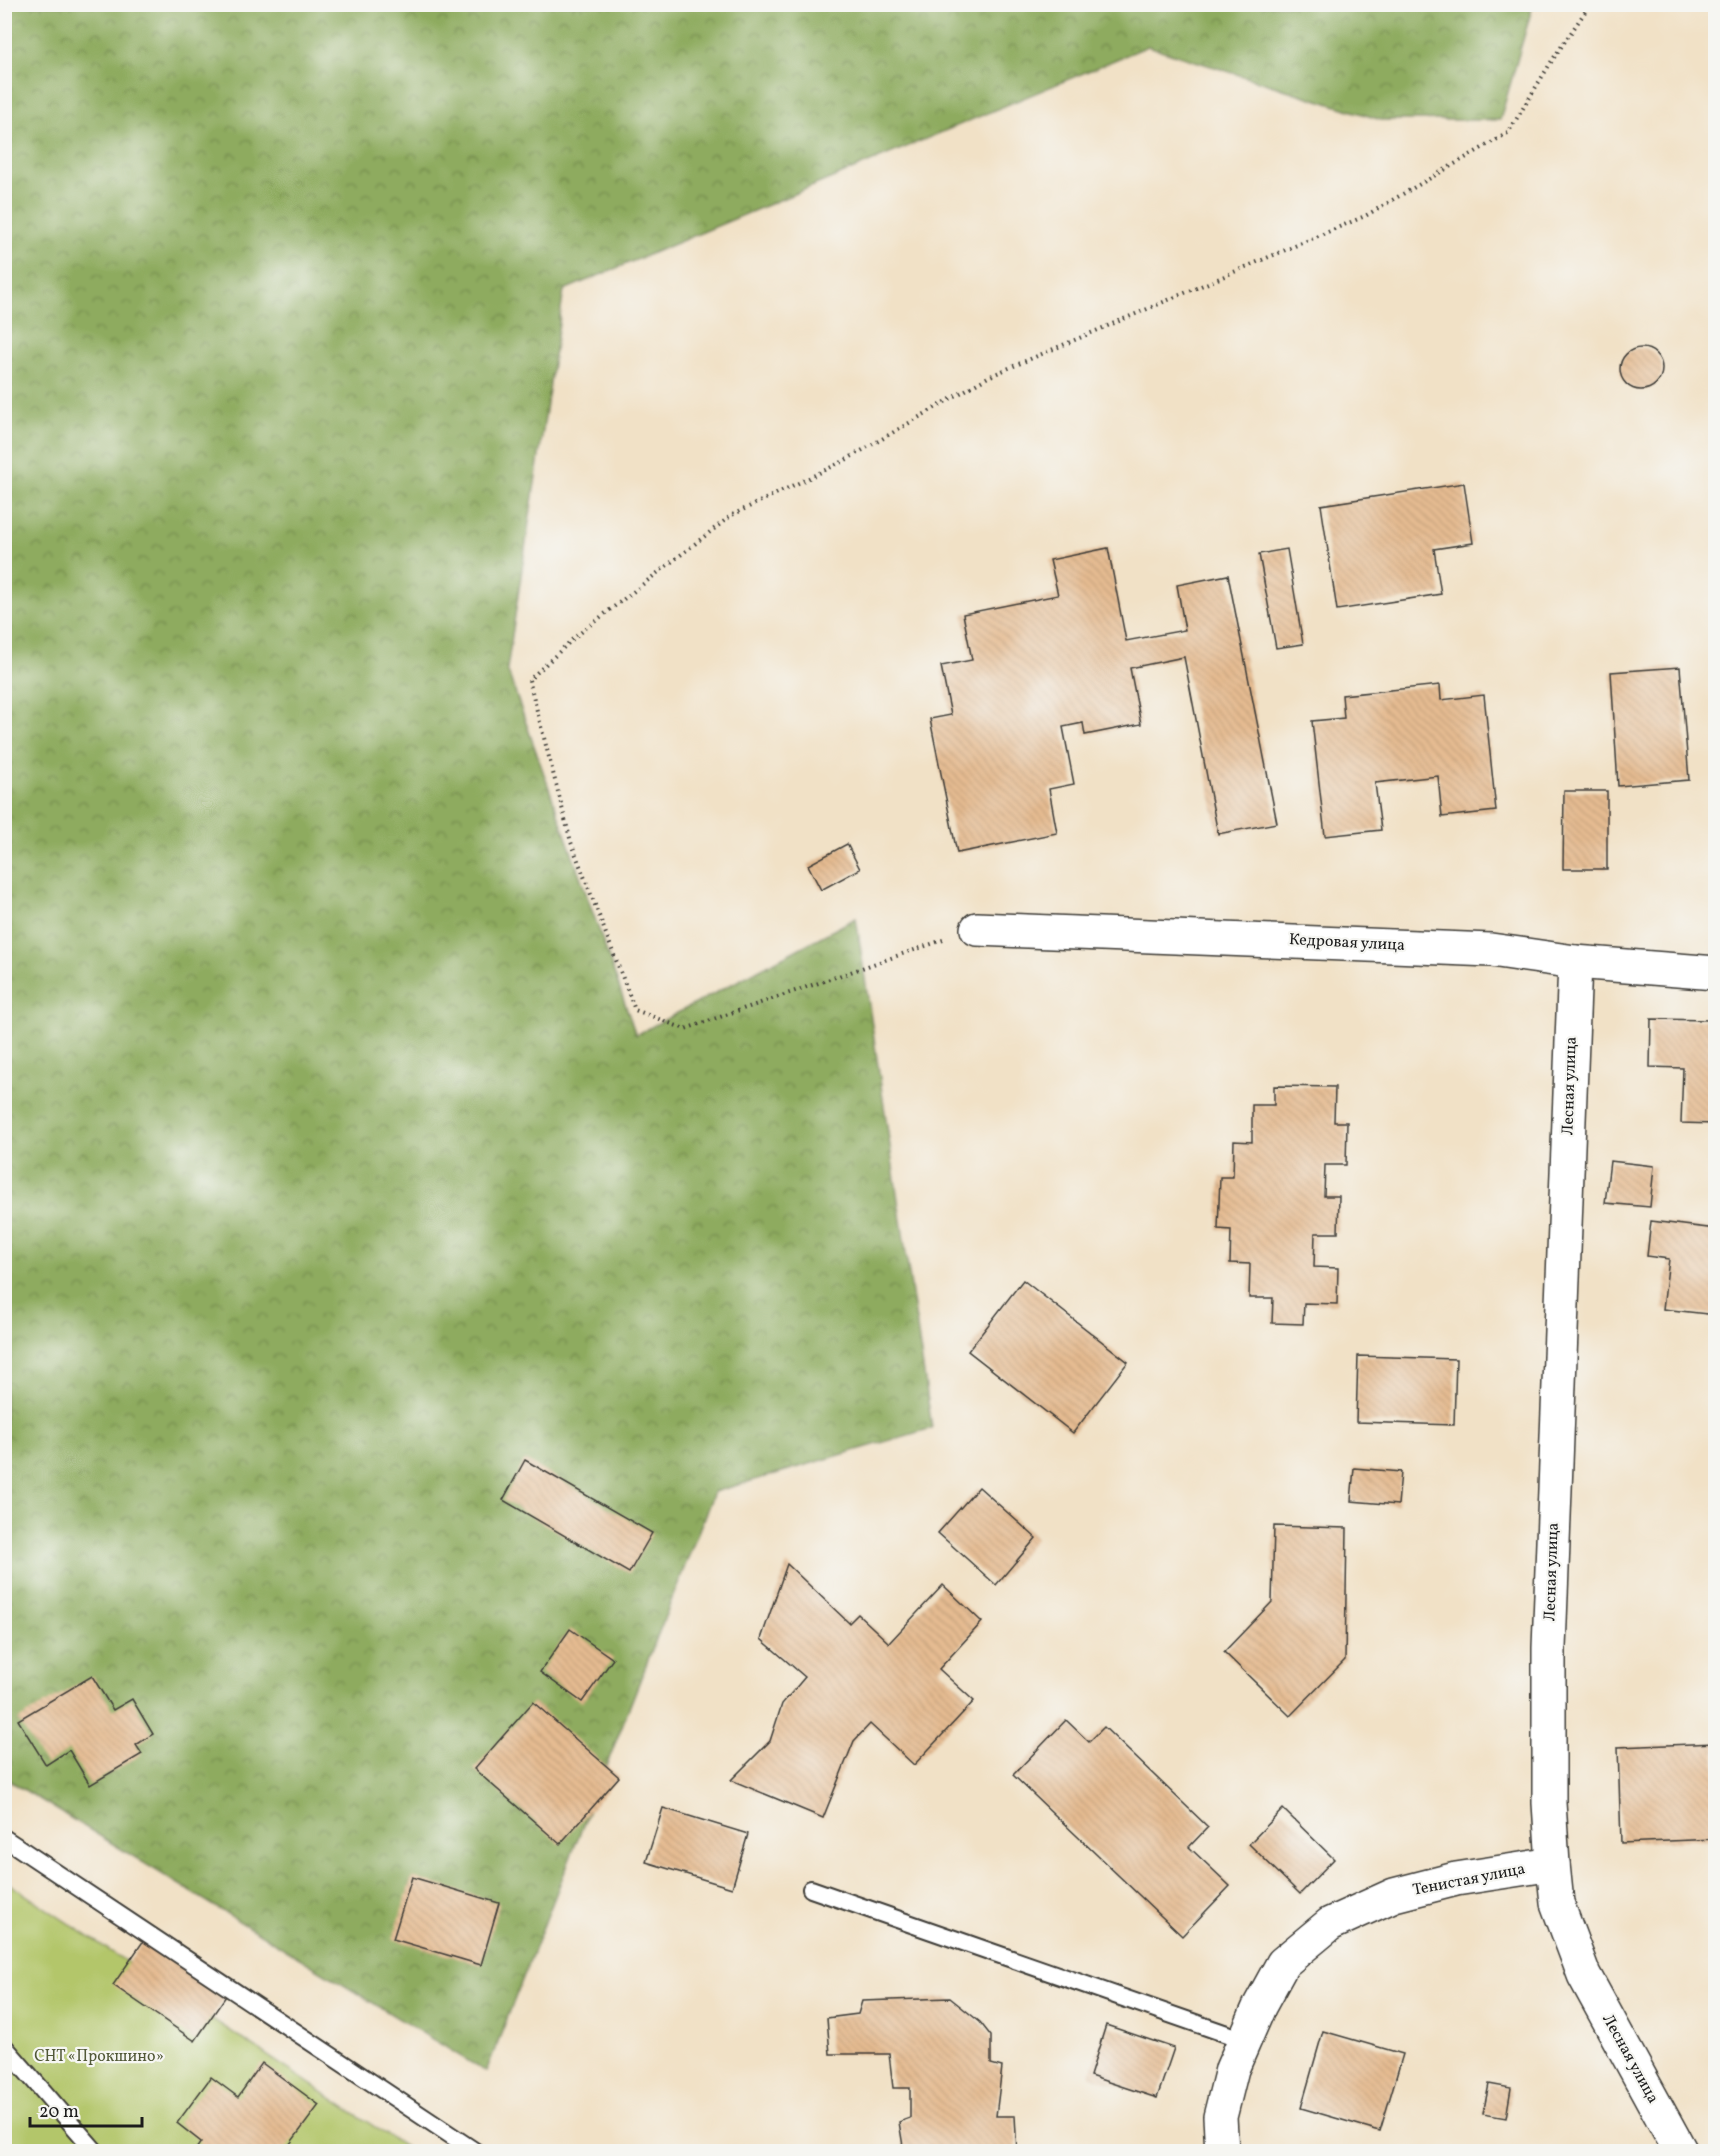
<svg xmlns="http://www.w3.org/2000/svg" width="1720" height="2156" font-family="Vollkorn,serif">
  <defs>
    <pattern id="forest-crowns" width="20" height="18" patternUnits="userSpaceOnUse" patternTransform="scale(1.5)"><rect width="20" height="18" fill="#8eab5e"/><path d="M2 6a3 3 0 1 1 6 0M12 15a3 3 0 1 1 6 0" fill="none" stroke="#738a4d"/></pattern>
    <pattern id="building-back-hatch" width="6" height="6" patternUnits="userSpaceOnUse" patternTransform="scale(1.5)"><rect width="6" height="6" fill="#e5bb91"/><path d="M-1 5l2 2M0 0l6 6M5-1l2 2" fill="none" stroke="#c4a07c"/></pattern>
  </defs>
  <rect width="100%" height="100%" fill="#f6f6f2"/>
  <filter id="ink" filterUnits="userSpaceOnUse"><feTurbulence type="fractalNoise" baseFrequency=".0167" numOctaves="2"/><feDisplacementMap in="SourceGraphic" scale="12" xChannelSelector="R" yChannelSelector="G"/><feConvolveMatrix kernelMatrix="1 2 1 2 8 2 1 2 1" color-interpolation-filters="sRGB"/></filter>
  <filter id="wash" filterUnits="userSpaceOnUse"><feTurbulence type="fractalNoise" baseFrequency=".008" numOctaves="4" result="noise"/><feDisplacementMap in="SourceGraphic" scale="24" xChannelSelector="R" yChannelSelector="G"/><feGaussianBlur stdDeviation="1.35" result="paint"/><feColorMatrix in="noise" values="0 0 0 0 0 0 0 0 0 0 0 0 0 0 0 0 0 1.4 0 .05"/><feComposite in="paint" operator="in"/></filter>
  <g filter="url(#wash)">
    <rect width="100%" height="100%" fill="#f1e1c6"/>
    <polygon fill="url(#forest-crowns)" stroke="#55643d" stroke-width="1.5" points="4,5 1533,5 1500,120 1381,120 1148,46 564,290 507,669 636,1035 856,918 932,1428 714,1492 486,2072 5,1778"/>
    <polygon fill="#b3c66a" stroke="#687143" stroke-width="1.5" points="5,1881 411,2151 5,2151"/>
    <g id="blocks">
      <g fill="url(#building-back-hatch)">
        <circle cx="1641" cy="369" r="21"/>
        <polygon points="1464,483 1473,543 1434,549 1441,594 1337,610 1321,505"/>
        <polygon points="1108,548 1126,641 1185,630 1177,585 1228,575 1277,823 1218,834 1184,657 1130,668 1141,724 1085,735 1083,723 1063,727 1074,784 1049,789 1057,833 957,853 930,719 951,715 941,666 972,660 963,614 1058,595 1050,560"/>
        <polygon points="1287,549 1303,644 1276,648 1259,554"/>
        <polygon points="1680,667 1689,780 1618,786 1611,672"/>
        <polygon points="1440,685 1441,700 1484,695 1496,811 1442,817 1438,776 1375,783 1381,830 1325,836 1312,721 1344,718 1342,695"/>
        <polygon points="1564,791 1607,791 1607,869 1563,869"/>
        <polygon points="847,844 860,869 821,890 808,865"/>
        <polygon points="1651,1019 1711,1020 1710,1047 1716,1047 1716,1124 1681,1123 1683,1068 1650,1067"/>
        <polygon points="1274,1086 1335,1087 1334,1122 1347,1122 1346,1165 1325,1165 1324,1196 1339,1196 1338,1233 1315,1233 1314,1267 1338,1268 1337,1304 1304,1303 1303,1324 1272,1323 1273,1298 1249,1298 1250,1264 1230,1263 1231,1230 1218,1229 1220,1177 1233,1177 1234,1141 1252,1142 1252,1105 1274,1105"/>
        <polygon points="1610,1161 1654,1166 1650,1207 1605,1203"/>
        <polygon points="1651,1221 1716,1229 1716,1315 1663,1309 1669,1259 1647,1256"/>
        <polygon points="1023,1280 1128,1362 1073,1433 968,1351"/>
        <polygon points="1358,1356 1456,1359 1454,1425 1356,1422"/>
        <polygon points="525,1460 652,1533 629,1573 503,1500"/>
        <polygon points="1354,1468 1401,1472 1398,1505 1351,1501"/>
        <polygon points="979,1487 1036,1538 996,1585 938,1533"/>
        <polygon points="1274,1526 1347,1528 1345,1660 1290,1716 1224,1652 1272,1602"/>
        <polygon points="787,1564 849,1623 858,1614 889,1643 943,1585 982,1622 939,1669 974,1701 914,1765 870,1724 854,1741 823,1818 731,1780 770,1741 782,1704 805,1677 761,1639"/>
        <polygon points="570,1629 613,1659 582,1702 540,1672"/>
        <polygon points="92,1676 113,1710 132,1699 153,1734 136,1745 142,1754 90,1785 69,1750 46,1765 18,1720"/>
        <polygon points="533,1702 619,1777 560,1844 474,1769"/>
        <polygon points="1066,1720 1089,1742 1104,1727 1208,1827 1189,1847 1230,1886 1182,1936 1013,1775"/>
        <polygon points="1716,1743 1716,1839 1621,1843 1618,1747"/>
        <polygon points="663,1808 748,1834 732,1888 646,1862"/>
        <polygon points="1283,1809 1334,1859 1300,1894 1249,1844"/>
        <polygon points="412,1877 499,1903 481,1965 393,1939"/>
        <polygon points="144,1940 226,1996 195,2041 113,1985"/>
        <polygon points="950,1998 980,2022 991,2036 991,2064 1002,2067 996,2116 1015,2116 1017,2152 904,2152 899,2122 910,2118 910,2088 893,2088 889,2054 830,2054 827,2018 858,2014 862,2001"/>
        <polygon points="1106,2025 1174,2048 1157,2098 1090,2076"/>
        <polygon points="1323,2031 1403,2054 1380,2131 1301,2108"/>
        <polygon points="262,2063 319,2105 284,2152 194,2152 201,2142 177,2123 211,2077 238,2097"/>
        <polygon points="1489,2084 1511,2088 1506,2118 1483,2114"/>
      </g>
    </g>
  </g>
  <g filter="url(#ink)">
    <use href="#blocks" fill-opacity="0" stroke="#3c3a36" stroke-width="1.5"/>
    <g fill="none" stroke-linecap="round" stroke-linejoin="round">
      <g stroke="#3c3a36" stroke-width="20">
        <g id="lane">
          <polyline points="4,1838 476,2152"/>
          <polyline points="811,1889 1244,2040"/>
          <polyline points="4,2046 96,2152"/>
        </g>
      </g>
      <g stroke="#3c3a36" stroke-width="36">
        <g id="street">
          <polyline points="977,929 1491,950 1575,962 1716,973"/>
          <polyline points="1575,962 1549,1648 1549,1803 1553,1864 1557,1903 1584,1975 1681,2152"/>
          <polyline points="1222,2152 1220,2117 1232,2069 1260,2005 1283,1963 1330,1924 1394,1895 1456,1879 1553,1864"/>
        </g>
      </g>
      <polyline stroke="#3c3a36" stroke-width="4" stroke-dasharray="1.5 4.5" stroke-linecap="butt" points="943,940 685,1029 635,1010 571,842 529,680 575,637 732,515 844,461 988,377 1365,216 1508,133 1553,59 1587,9"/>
      <use href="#lane" stroke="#fff" stroke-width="16"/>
      <use href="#street" stroke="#fff" stroke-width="33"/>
    </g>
  </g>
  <g text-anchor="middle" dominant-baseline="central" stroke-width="4.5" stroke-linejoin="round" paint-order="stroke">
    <g font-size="16" fill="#1c1c1c" stroke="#f6f6f2">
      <text transform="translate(1347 943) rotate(3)">Кедровая улица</text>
      <text transform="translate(1570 1086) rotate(-88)">Лесная улица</text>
      <text transform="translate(1552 1572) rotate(-88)">Лесная улица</text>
      <text transform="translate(1469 1880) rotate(-11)">Тенистая улица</text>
      <text transform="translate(1630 2059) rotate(61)">Лесная улица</text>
    </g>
    <g font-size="16" fill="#515837" stroke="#f6f6f2">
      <text x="99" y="2057">СНТ «Прокшино»</text>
    </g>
  </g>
  <rect width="1720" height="2156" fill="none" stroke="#f6f6f2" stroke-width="24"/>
  <path d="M30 2117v9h112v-9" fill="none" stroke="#1c1c1c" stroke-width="3"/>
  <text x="39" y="2117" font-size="18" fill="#1c1c1c" stroke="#f6f6f2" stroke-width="4.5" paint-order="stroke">20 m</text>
</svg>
